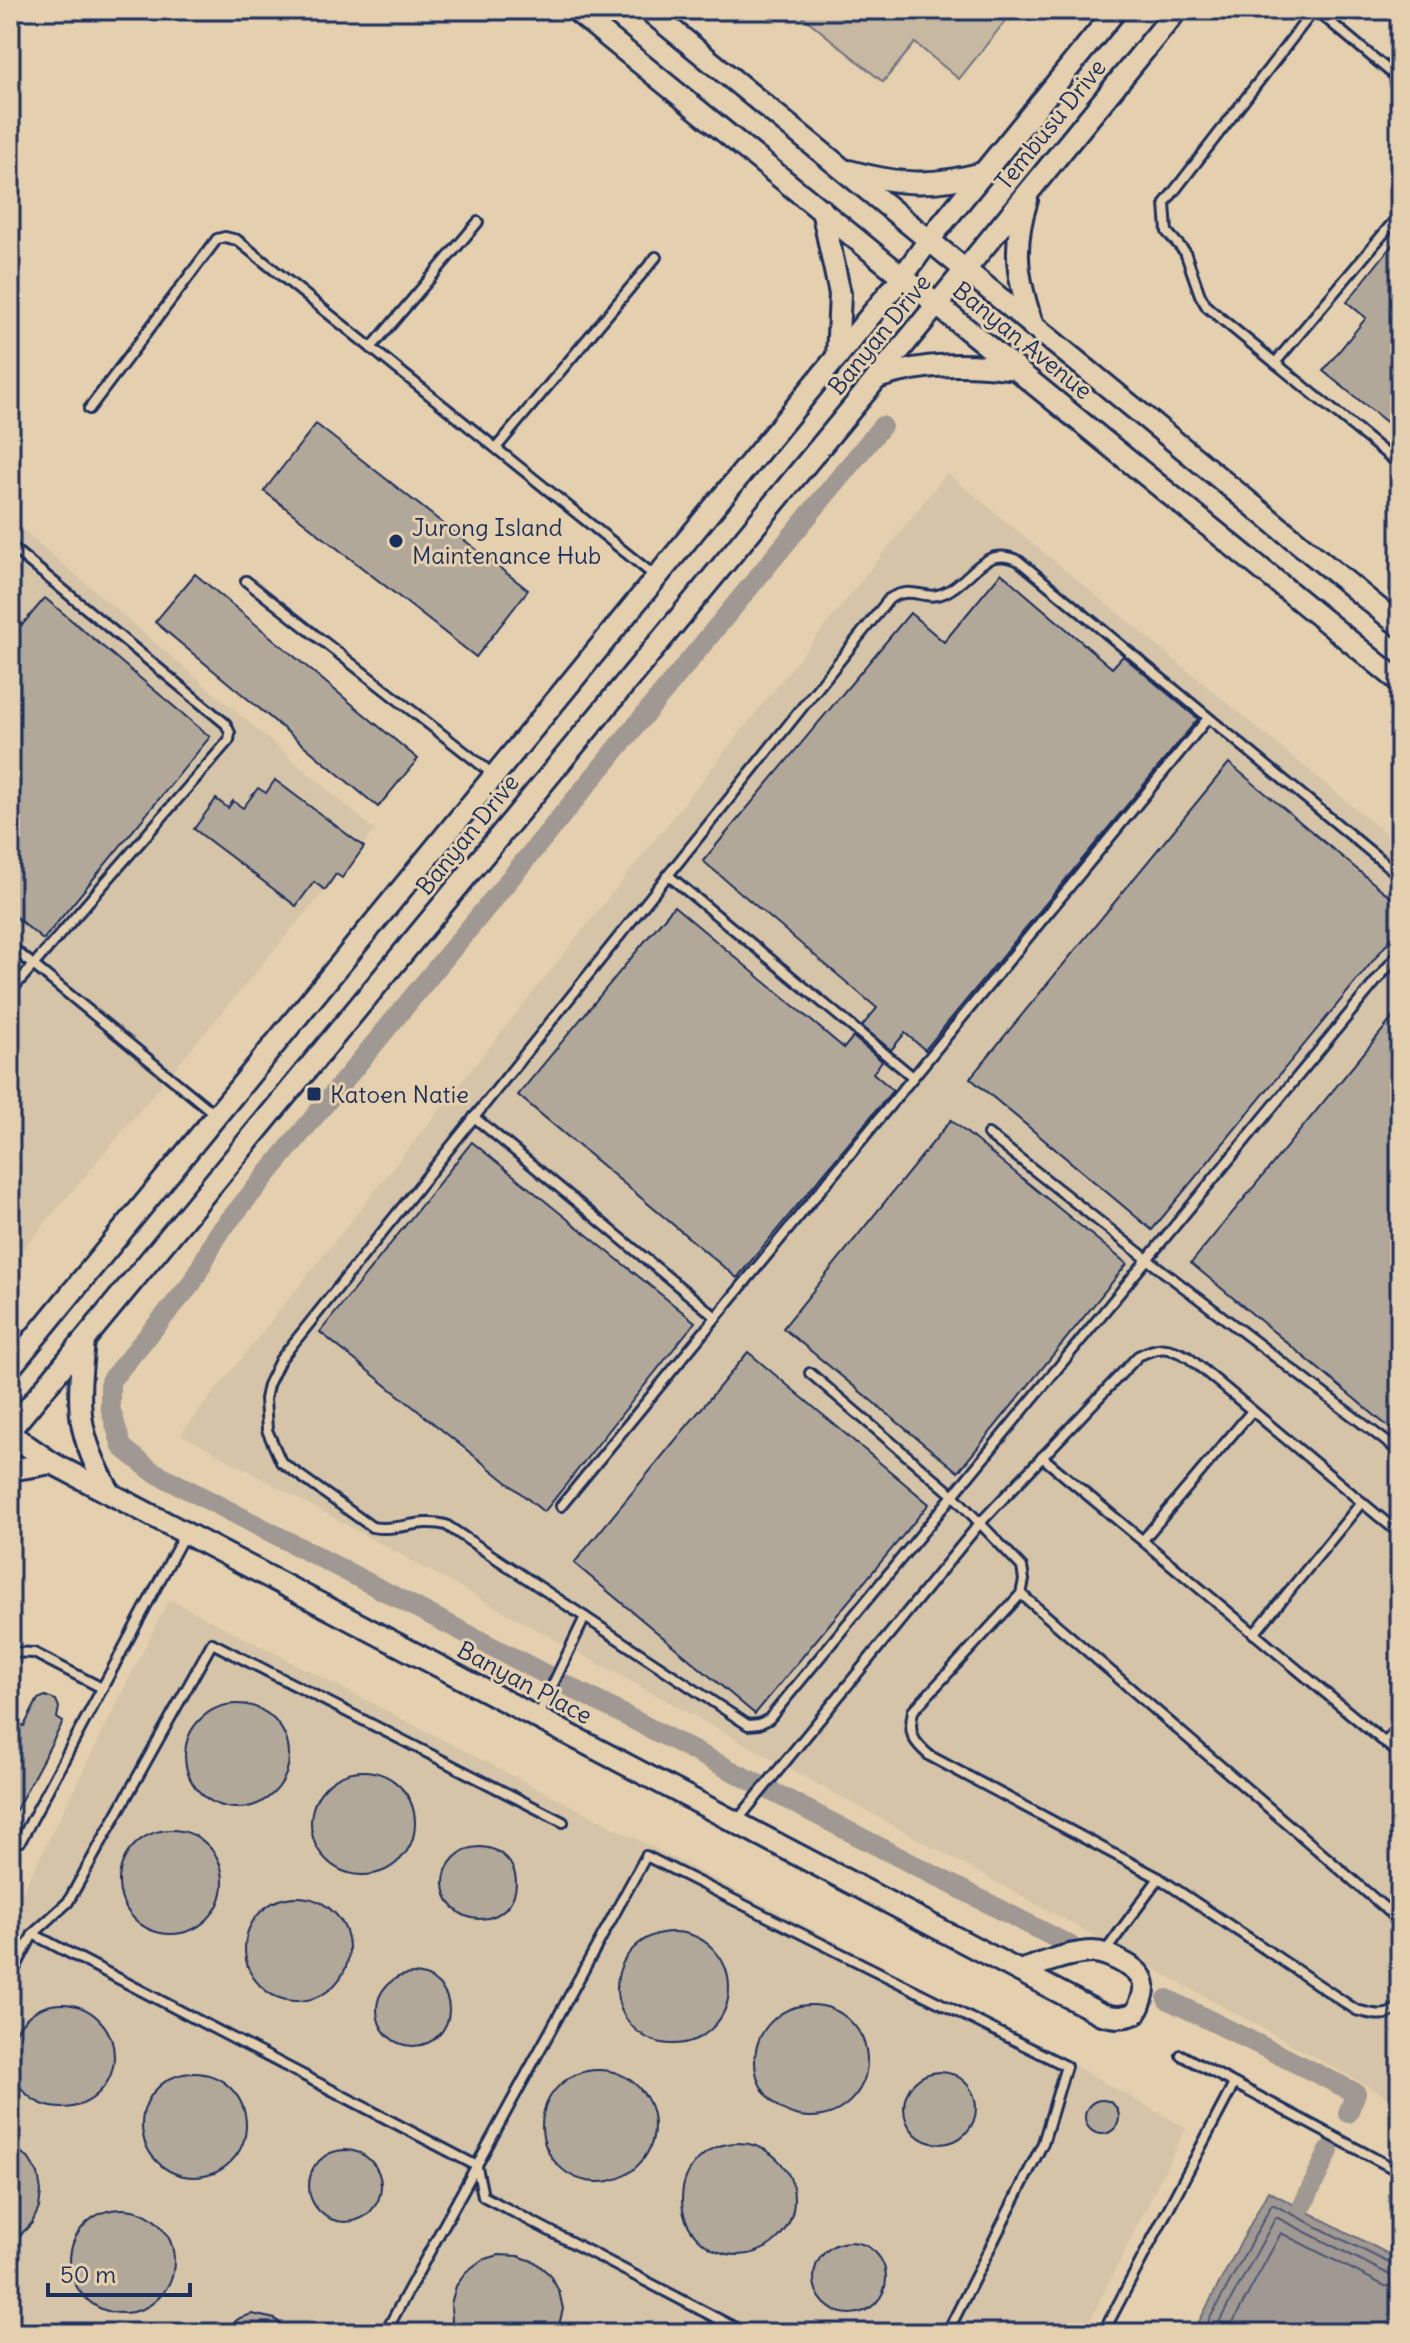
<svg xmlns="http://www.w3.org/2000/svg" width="1410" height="2343" font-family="Delius,sans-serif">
  <rect width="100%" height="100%" fill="#e4d0ae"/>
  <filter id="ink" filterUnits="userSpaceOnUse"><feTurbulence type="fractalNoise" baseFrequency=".0125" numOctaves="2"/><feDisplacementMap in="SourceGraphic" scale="16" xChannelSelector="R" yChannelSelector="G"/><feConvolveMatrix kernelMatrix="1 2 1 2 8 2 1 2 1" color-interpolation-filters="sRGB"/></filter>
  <g filter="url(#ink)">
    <g fill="#d5c4a8">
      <polygon points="947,473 1400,845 1400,2104 181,1434"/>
      <polygon points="10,519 375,830 10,1265"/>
      <polygon points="169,1599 1037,2045 1186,2128 1084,2333 10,2333 10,1917"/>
    </g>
    <polygon fill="#c7b8a2" stroke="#717480" stroke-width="2" points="795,10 1014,10 959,79 915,43 883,82"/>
    <polygon fill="#a09993" stroke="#6b6f7e" stroke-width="2" points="1268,2191 1400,2260 1400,2333 1193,2333"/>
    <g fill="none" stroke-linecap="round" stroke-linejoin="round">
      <g stroke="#505973" stroke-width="2">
        <polyline points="1202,2333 1272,2204 1393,2265 1400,2266"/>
        <polyline points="1213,2333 1276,2217 1390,2275 1400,2276"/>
        <polyline points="1227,2333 1281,2233 1385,2286 1400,2288"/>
      </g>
      <g stroke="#a09993" stroke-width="20">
        <polyline points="882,426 218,1234 192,1283 110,1381 110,1407 122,1447 152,1471 1071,1946"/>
        <polyline points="1167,1999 1356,2093 1348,2113"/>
        <polyline points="1303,2205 1329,2151"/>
      </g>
    </g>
    <g fill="#b2a89a" stroke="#1b2f5e" stroke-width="2">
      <polygon points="1400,235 1400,433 1323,371 1366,318 1347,302"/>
      <polygon points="316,424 528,590 476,657 264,491"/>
      <polygon points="1001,573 1112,668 1123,656 1198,719 925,1050 905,1033 891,1050 862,1026 877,1008 703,861 910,613 944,642"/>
      <polygon points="195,574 418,759 378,807 155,622"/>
      <polygon points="45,598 210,737 43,940 10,912 10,615 22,625"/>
      <polygon points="1229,763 1400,905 1400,928 1152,1230 970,1078"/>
      <polygon points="275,780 364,847 342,878 336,874 325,890 314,882 296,906 194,829 216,799 228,808 233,801 243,808 258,788 266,793"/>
      <polygon points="674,906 844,1048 853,1037 882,1061 873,1073 893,1090 737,1278 518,1095"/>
      <polygon points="1400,1009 1400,1418 1391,1429 1191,1263"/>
      <polygon points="951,1120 1127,1264 958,1472 783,1328"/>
      <polygon points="472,1142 695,1322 544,1512 320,1332"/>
      <polygon points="748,1352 929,1504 755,1714 574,1563"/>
      <polygon points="45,1696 56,1700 59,1707 57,1718 63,1722 10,1821 10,1718 24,1726 38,1699"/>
      <circle cx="237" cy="1756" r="52"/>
      <circle cx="363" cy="1823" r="52"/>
      <circle cx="171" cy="1882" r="52"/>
      <circle cx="480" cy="1883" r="36"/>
      <circle cx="297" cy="1949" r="52"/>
      <circle cx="673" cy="1988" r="56"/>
      <circle cx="413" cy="2010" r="36"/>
      <circle cx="62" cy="2056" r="52"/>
      <circle cx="811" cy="2061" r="56"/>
      <circle cx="598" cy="2126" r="56"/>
      <circle cx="940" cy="2108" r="36"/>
      <circle cx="194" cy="2125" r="52"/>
      <circle cx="1102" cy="2117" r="17"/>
      <polygon points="10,2143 29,2159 38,2174 41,2191 39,2208 32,2223 10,2246"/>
      <circle cx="738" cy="2199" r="56"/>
      <circle cx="345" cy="2186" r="36"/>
      <circle cx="122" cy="2261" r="52"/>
      <circle cx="850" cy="2278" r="36"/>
      <polygon points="499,2255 518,2256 535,2262 549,2274 559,2291 563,2309 557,2333 456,2333 452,2322 451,2304 456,2286 467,2271 482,2260"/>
      <polygon points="252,2314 275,2319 291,2333 218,2333 240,2318"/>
    </g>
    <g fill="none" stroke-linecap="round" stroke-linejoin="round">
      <g stroke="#1b2f5e" stroke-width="14">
        <g id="service">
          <polyline points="1314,10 1165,203 1167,232 1185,252 1200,295 1207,307 1400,465"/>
          <polyline points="1316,10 1400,80"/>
          <polyline points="371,348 478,222"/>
          <polyline points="1275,363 1400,214"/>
          <polyline points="89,409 217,239 225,237 237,240 656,577"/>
          <polyline points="496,448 656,257"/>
          <polyline points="10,546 226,724 230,733 229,740 10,992"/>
          <polyline points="246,581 494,775"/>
          <polyline points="668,875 913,1077"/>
          <path d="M1400,876l-381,-315c-37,-17 -45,19 -75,32 -20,9 -31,-9 -55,6l-609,761 -12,25 -3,14 2,31 14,32 91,65c25,5 48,-9 74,-2l302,200 11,-1 10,-5 631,-767"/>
          <polyline points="10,946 216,1115"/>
          <polyline points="474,1117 716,1317"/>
          <polyline points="988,1134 1147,1259 1400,1452"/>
          <path d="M810,1373l143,122 69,72 2,13 -3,14 -108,117c-5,22 -1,30 17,45l229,122 197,132c16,4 32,10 44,-5"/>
          <polyline points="1042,1457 1400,1755"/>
          <polyline points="561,1506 1208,718"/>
          <polyline points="1143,1540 1252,1411"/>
          <polyline points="1021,1594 1400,1921"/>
          <polyline points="1254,1634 1362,1502"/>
          <polyline points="10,1652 34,1653 102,1688"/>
          <polyline points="537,1718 585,1617"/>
          <polyline points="1385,1743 1400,1725"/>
          <path d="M736,1822l244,-299 158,-167c21,-10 30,-10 50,1l212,177"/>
          <polyline points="10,1837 20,1842 184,1535"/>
          <polyline points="33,1934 477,2166"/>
          <polyline points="1105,1952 1159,1878"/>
          <polyline points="10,1978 33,1934 68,1902 212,1643 563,1822"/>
          <polyline points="1181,2055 1400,2172"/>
          <polyline points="477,2167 483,2196 745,2333"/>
          <polyline points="10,2332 11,2333"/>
          <polyline points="385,2333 646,1856 1066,2066 1043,2143 947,2333"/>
          <polyline points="1103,2333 1234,2084"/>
        </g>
      </g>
      <g stroke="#1b2f5e" stroke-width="26">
        <g id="tertiary">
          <polyline points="575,10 1400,682"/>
          <polyline points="648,10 1400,626"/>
          <path d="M849,171c52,14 82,16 134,2"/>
          <path d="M1027,200c-16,49 -9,80 6,127"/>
          <polyline points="822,210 840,294 837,357"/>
          <path d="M877,378c48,-16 91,-15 140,-9"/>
          <path d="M84,1341c-7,67 -8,92 26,152"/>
          <polyline points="10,1368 903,276 929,240 1116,10"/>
          <polyline points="10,1430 877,378 1177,10"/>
          <path d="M10,1434l42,29 1049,551c14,4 22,4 35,-1 13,-25 12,-38 -14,-51 -10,-5 -18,-10 -29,-10 -24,0 -51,12 -74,19"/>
          <polyline points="10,1470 52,1463"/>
        </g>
      </g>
      <use href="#service" stroke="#e4d0ae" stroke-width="8"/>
      <use href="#tertiary" stroke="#e4d0ae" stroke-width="20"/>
    </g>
  </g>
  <g fill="#1b2f5e" stroke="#e4d0ae" stroke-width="3">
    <circle cx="396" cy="541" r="8"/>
    <rect x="306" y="1086" width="16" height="16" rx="4"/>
  </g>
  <g text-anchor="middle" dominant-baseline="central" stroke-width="6" stroke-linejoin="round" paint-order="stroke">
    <g font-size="24" fill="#1b2f5e" stroke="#e4d0ae">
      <text transform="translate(1050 124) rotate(-51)">Tembusu Drive</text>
      <text transform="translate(879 334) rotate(-51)">Banyan Drive</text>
      <text transform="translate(1023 340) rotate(39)">Banyan Avenue</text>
      <text transform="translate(467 834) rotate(-51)">Banyan Drive</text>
      <text transform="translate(525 1682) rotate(28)">Banyan Place</text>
    </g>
    <g font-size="24" fill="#1b2f5e" stroke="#e4d0ae" text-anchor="start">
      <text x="412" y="527">Jurong Island<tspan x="412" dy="28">Maintenance Hub</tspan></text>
      <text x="330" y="1094">Katoen Natie</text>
    </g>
  </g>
  <rect width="1410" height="2343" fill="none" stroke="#e4d0ae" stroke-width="40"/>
  <rect x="20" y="20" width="1370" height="2303" fill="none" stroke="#1b2f5e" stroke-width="3" filter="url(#ink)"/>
  <path d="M48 2283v12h142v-12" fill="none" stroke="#1b2f5e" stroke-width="4"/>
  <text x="60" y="2283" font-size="24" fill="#1b2f5e" stroke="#e4d0ae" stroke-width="6" paint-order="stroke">50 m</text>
</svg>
